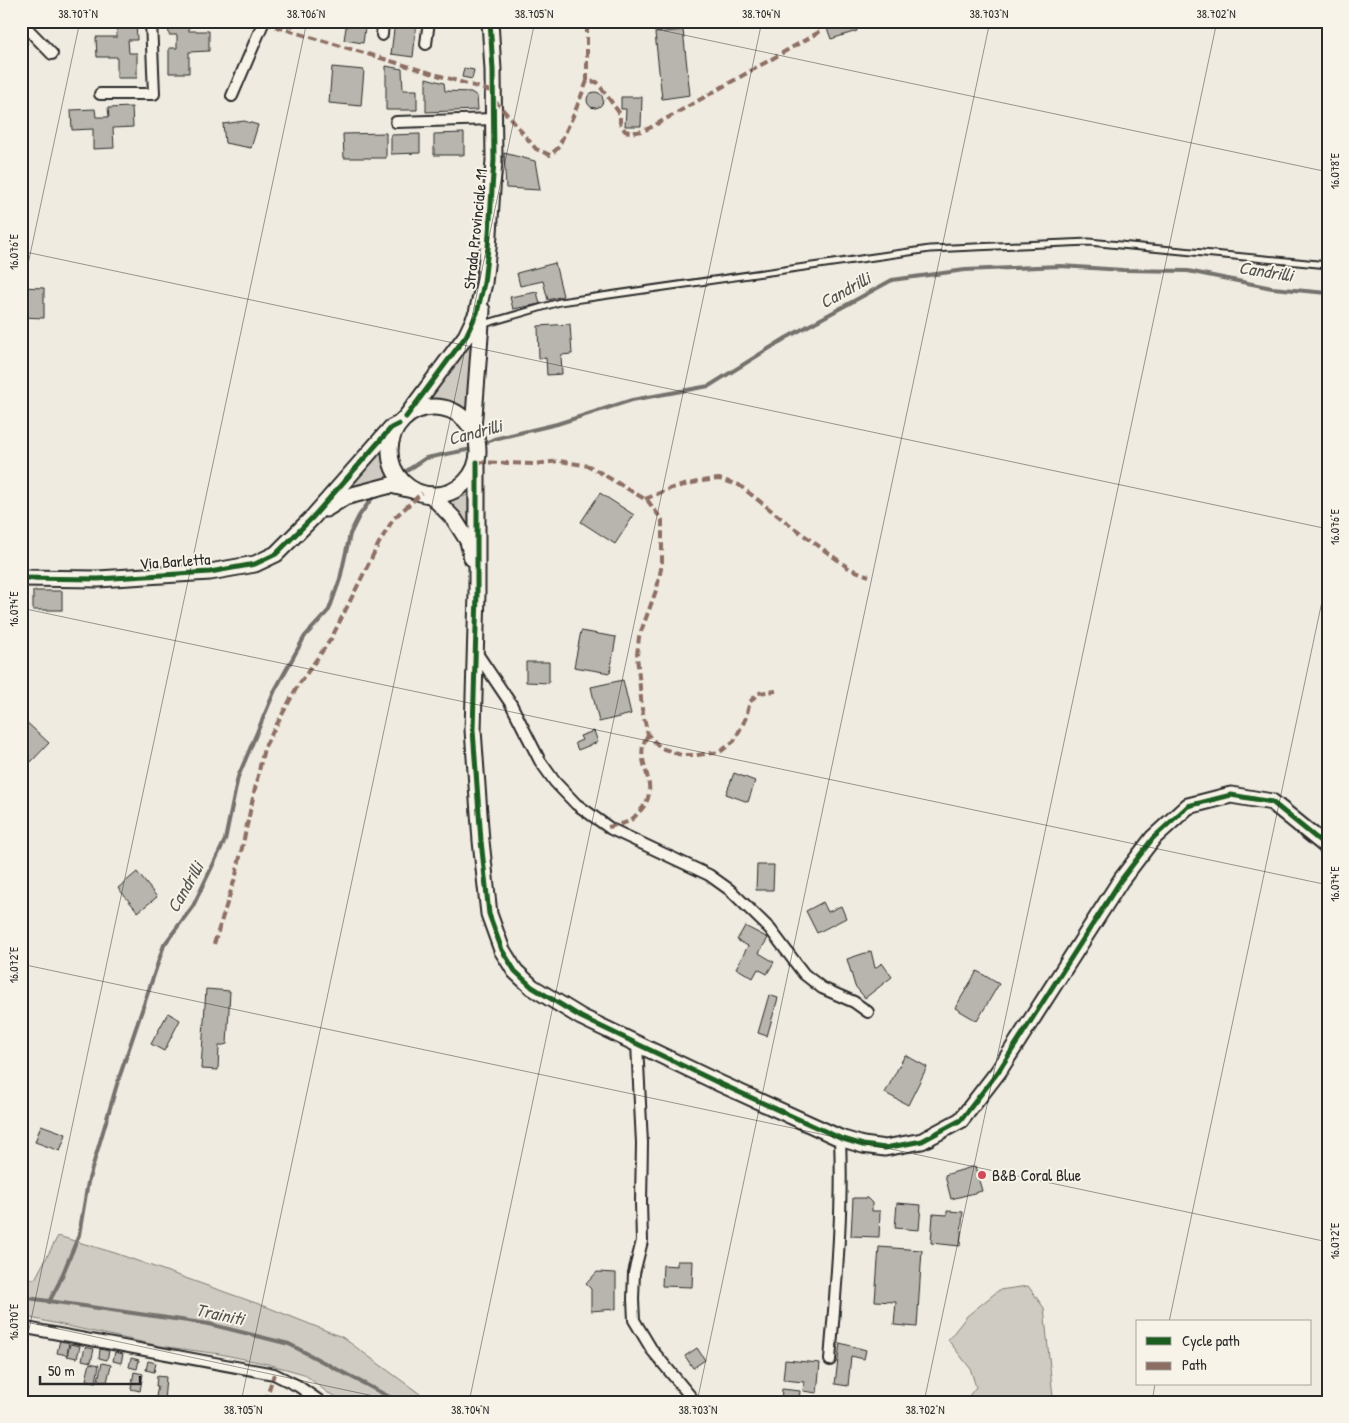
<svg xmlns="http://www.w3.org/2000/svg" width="1349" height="1423" font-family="'Patrick Hand',sans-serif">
  <rect width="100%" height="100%" fill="#efebe0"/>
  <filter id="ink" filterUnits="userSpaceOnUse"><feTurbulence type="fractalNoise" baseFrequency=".02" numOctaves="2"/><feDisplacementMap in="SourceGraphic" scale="10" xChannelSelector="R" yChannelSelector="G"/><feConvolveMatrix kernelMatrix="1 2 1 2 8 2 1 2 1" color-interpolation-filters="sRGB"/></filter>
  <g filter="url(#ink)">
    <g fill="#cfcbc2" stroke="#7d7b76">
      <path d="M478,331l-9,84c-12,-13 -26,-12 -43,-12l-2,-4 18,-19z"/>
      <polygon points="387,439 386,464 393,481 358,484 338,492"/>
      <polygon points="468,495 468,527 465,528 454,507 448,502"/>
      <polygon points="58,1236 115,1253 267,1307 342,1337 431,1402 348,1402 328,1393 304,1374 268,1364 220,1354 160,1346 21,1316 21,1278 35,1279"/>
      <polygon points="1028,1286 1044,1308 1053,1397 1050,1402 964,1402 976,1387 970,1368 948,1340 967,1316 999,1290"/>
    </g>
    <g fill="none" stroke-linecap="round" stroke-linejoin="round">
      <g stroke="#74726e" stroke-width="4">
        <polyline points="405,472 426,458 472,449 494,439 557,424 632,400 709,386 786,338 892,280 965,270 1061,266 1123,270 1188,271 1272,288 1328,293"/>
        <polyline points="21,1297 209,1324 289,1344 399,1402"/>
        <polyline points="49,1302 59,1283 79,1235 88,1182 118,1081 164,945 193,906 225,840 238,777 275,690 305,636 329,610 340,579 350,534 359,516 372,498"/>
      </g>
    </g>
    <g fill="#b8b5ae" stroke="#2b2b2b">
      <polygon points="116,21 136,21 137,40 128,40 129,53 137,53 137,78 117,78 117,57 97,57 96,37 117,37"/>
      <polygon points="168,21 188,21 189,31 209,31 209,51 189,52 189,73 169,73 169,48 177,48 177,35 169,35"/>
      <polygon points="278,21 294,21 293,27 278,23"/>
      <polygon points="347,21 366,21 363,43 344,40"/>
      <polygon points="395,21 417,21 413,57 391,54"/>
      <polygon points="831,21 847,21 848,23 854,21 857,31 831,39 827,28 833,26"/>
      <polygon points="683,30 690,95 662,99 655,33"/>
      <polygon points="21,36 28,43 21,49"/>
      <polygon points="386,66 402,69 403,90 417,90 417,110 386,110"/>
      <polygon points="332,67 364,70 361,106 329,103"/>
      <polygon points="464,68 474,70 472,79 462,77"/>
      <polygon points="426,78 444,83 445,91 471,92 477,96 478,110 426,112"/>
      <circle cx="595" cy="100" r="8"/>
      <polygon points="621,97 642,97 641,126 625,126 626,109 621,109"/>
      <polygon points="132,107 133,127 113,128 114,148 93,149 93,129 72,130 71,110 95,109 96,117 109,117 108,108"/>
      <polygon points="244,121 258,125 251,148 225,143 223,124"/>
      <polygon points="386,133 386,158 344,158 343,134"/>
      <polygon points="464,133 464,155 434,155 434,134"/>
      <polygon points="420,134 420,153 391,154 391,135"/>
      <polygon points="504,153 535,161 540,190 506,188"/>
      <polygon points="555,263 563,296 548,300 543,281 520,286 517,273"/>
      <polygon points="21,287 44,288 44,318 21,317"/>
      <polygon points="537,292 540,304 513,309 510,297"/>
      <polygon points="570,324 572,354 561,355 562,374 547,375 546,358 539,359 538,326"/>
      <polygon points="600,493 634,515 615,544 581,522"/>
      <rect x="33" y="591" width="29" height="19"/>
      <polygon points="581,631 616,637 610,673 574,667"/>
      <polygon points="526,662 549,662 549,683 526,682"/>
      <polygon points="623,680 631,714 599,722 591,687"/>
      <polygon points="22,718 49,743 31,762 21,753"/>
      <polygon points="594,731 598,742 578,750 575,743 582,740 580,736"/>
      <polygon points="734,773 755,781 748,802 726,794"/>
      <polygon points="757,865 774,865 773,890 756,890"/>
      <polygon points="137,872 157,897 138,912 118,888"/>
      <polygon points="823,902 828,912 841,906 846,918 817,933 806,911"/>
      <polygon points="745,926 768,938 759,953 774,962 767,974 758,969 753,978 736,968 748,946 737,940"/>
      <polygon points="871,951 875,968 882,963 892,977 865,998 855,986 847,959"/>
      <polygon points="977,971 999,984 977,1021 955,1008"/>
      <polygon points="206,989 230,991 227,1044 219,1046 218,1070 201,1069"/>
      <polygon points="769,995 778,998 767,1036 758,1033"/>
      <polygon points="168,1013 180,1020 164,1051 151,1044"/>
      <polygon points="905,1055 927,1067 908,1105 885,1093"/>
      <polygon points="41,1125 66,1134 60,1151 35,1142"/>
      <polygon points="975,1166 982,1191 951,1199 945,1175"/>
      <polygon points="853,1198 867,1198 872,1203 872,1211 880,1211 879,1237 851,1236"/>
      <polygon points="897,1203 921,1205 919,1230 895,1228"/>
      <polygon points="947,1211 963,1212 960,1246 931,1243 933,1214 947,1215"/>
      <polygon points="879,1247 922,1250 917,1327 894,1325 896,1302 875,1301"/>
      <polygon points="677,1261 693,1261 692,1287 662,1286 663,1265 677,1266"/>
      <polygon points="597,1272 616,1273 616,1309 591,1311 591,1289 586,1284"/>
      <polygon points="60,1340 69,1342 67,1355 57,1353"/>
      <polygon points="840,1343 866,1350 864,1359 851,1356 848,1386 835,1384"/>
      <polygon points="70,1344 80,1346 77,1358 67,1356"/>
      <polygon points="85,1347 94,1349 91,1362 82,1360"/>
      <polygon points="697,1348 705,1360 693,1368 685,1356"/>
      <polygon points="100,1349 109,1351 107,1360 99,1358"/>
      <polygon points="115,1352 123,1354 121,1363 113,1361"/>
      <polygon points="131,1358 139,1360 137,1369 129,1367"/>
      <polygon points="785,1360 820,1363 817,1393 803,1391 804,1382 783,1380"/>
      <polygon points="148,1361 156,1363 154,1372 146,1370"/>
      <polygon points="90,1363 99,1365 96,1382 86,1380"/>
      <polygon points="102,1363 111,1365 107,1382 98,1380"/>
      <polygon points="134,1372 143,1374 140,1391 131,1389"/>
      <polygon points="157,1376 166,1377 164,1402 155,1402 158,1386 156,1386"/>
      <polygon points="782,1389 800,1391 799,1402 781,1402"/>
    </g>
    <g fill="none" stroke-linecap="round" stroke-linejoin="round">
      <g stroke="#2b2b2b" stroke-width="9">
        <polyline id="lane" points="484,324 560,302 930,249 1089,242 1328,265"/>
      </g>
      <g stroke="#2b2b2b" stroke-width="14">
        <g id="street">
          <polyline points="21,22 52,54"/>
          <polyline points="382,35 383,21"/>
          <polyline points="426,44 429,21"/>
          <polyline points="100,94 154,94 151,21"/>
          <polyline points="232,96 264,21"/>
          <polyline points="396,122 494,119"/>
          <polyline points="476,652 511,704 540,761 555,782 576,804 611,829 709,875 730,890 770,929 804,974 822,988 854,1002 868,1012"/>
          <polyline points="637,1044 642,1143 641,1202 642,1241 634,1273 633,1299 634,1320 652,1350 695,1402"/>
          <polyline points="21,1327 274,1374 298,1386 321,1402"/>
          <path d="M830,1360c6,-75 13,-146 10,-222"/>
        </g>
      </g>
      <g stroke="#2b2b2b" stroke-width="19">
        <g id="secondary">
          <circle cx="434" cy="451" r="44"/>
          <polyline points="406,417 466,336 477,313 484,283 488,248 494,160 493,70 490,21"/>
          <polyline points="473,429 482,310"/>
          <polyline points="477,462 477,593 473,730 481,841 489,914 502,950 515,971 532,987 581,1017 721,1084 840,1138 863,1145 885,1148 922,1141 961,1120 998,1072 1121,880 1153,838 1188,806 1231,795 1272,802 1325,845 1328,849"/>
          <polyline points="431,495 454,519 468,541 472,558"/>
          <polyline points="326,509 345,497 391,485 412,490"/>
          <polyline points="21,578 98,579 210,572 255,564 276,554 312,518 391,428 399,424"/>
        </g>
      </g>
      <use href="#lane" stroke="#f7f3e8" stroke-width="5"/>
      <use href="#street" stroke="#f7f3e8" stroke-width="10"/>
      <use href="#secondary" stroke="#f7f3e8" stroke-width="15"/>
      <g stroke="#8d6e63" stroke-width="4" stroke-dasharray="8 4" stroke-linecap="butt">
        <polyline points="264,23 494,92"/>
        <polyline points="587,81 587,21"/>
        <path d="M494,100l18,20 24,29 14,6 8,-7 16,-34 13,-33 10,1 23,32v9l5,8c15,4 25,-3 39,-11l157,-89"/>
        <polyline points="477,462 534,464 560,461 589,466 648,501 662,520 662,564 657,588 639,637 637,655 642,709 648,735 661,748 681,755 696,755 720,752 734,741 745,720 750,702 758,693 776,691"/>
        <polyline points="645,499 672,488 701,481 719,479 739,485 786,522 850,569 869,576"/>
        <path d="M608,827c7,-2 17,-3 23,-7 3,-2 6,-6 8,-8 27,-27 -10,-51 9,-77"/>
        <polyline points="214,944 236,875 264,748 297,687 331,639 379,543 394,518 422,493"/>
        <polyline points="265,1402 274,1374"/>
      </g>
      <g stroke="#f7f3e8" stroke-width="8">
        <g id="cycleway">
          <polyline points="406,417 466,336 477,313 484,283 488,248 494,160 493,70 490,21"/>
          <polyline points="477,462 477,593 473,730 481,841 489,914 502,950 515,971 532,987 581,1017 721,1084 840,1138 863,1145 885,1148 922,1141 961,1120 998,1072 1121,880 1153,838 1188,806 1231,795 1272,802 1325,845 1328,849"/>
          <polyline points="21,578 98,579 210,572 255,564 276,554 312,518 391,428 399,424"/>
        </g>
      </g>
      <use href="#cycleway" stroke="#1b5e20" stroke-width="5"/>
    </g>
  </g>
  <path fill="none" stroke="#2b2b2b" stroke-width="1" stroke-opacity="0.45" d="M618,21l710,151M21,251l1307,278M21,297l59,-276M21,608l1307,277M21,964l1307,278M21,1321l381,81M1169,1322l159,-749M21,1367l286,-1346M241,1402l294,-1381M469,1402l293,-1381M697,1402l293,-1381M924,1402l293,-1381M1152,1402l3,-18"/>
  <circle fill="#d1495b" stroke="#f7f3e8" stroke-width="2" cx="982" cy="1175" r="5"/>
  <g text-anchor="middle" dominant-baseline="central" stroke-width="4" stroke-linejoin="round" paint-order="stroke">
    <g font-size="16" fill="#2b2b2b" stroke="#f7f3e8">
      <text transform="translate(475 229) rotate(-84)">Strada Provinciale 11</text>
      <text transform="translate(175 561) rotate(-4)">Via Barletta</text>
    </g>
    <g font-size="16" fill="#2b2b2b" stroke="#f7f3e8" text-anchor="start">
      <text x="992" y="1175">B&amp;B Coral Blue</text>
    </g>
    <g font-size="18" font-style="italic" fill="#555552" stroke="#f7f3e8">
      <text transform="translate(1266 271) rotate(9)">Candrilli</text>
      <text transform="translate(845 290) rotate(-29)">Candrilli</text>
      <text transform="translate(475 432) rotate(-15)">Candrilli</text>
      <text transform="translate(185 887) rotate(-60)">Candrilli</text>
      <text transform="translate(220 1314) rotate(12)">Trainiti</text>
    </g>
  </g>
  <rect width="1349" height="1423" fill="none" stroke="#f7f3e8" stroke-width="55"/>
  <rect x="1136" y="1320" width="175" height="65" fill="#f7f3e8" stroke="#a5a39c"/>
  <rect x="1146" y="1337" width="25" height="8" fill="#1b5e20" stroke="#a5a39c"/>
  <text x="1182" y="1346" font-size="15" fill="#2b2b2b">Cycle path</text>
  <rect x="1146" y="1362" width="25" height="8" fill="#8d6e63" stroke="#a5a39c"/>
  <text x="1182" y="1370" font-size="15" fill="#2b2b2b">Path</text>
  <path d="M40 1376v8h100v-8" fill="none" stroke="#2b2b2b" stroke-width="2.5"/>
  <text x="48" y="1376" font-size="15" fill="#2b2b2b" stroke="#f7f3e8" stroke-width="4" paint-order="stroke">50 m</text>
  <rect x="28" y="28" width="1294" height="1368" fill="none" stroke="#2b2b2b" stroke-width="2"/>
  <g font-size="12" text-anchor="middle" fill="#2b2b2b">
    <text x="78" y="18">38.707°N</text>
    <text x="306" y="18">38.706°N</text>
    <text x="534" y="18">38.705°N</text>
    <text x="761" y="18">38.704°N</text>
    <text x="989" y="18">38.703°N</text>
    <text x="1216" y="18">38.702°N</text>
    <text transform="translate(1335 171) rotate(-90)" y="4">16.078°E</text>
    <text transform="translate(14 252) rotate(-90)" y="4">16.076°E</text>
    <text transform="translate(1335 527) rotate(-90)" y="4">16.076°E</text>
    <text transform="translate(14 609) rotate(-90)" y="4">16.074°E</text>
    <text transform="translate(1335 884) rotate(-90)" y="4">16.074°E</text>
    <text transform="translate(14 965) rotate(-90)" y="4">16.072°E</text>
    <text transform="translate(1335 1241) rotate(-90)" y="4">16.072°E</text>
    <text transform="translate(14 1322) rotate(-90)" y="4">16.070°E</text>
    <text x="243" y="1414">38.705°N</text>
    <text x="470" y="1414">38.704°N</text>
    <text x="698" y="1414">38.703°N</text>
    <text x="925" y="1414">38.702°N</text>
  </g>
</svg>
